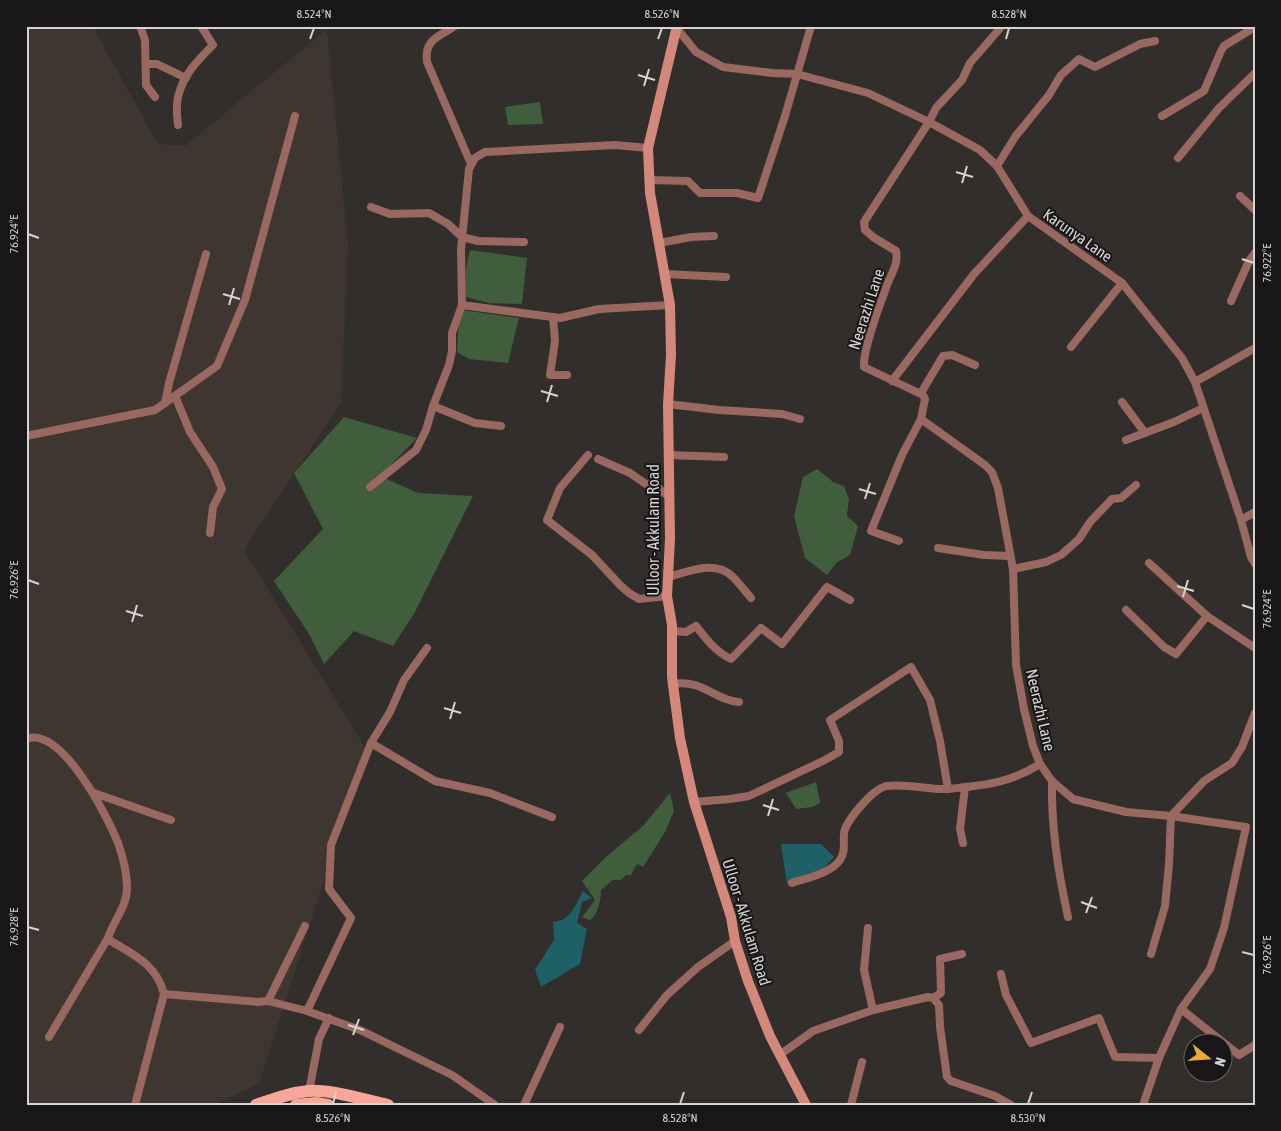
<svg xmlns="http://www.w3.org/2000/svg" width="1281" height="1131" font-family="'Asap Condensed',sans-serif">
  <rect width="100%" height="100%" fill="#312e2c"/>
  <polygon fill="#3f3631" points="26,26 94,26 94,29 158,144 185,146 327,29 348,246 341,403 244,550 366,749 259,1084 214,1105 26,1105"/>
  <g fill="#415e3c">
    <polygon points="540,102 543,124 508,125 505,107"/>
    <polygon points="470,250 527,258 522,304 489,303 466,297 466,268"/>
    <polygon points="462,310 519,318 508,363 469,359 457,352 458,331"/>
    <polygon points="344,417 417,438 380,476 418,493 473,496 415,612 393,646 354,631 324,664 309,634 274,581 323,529 294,473"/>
    <polygon points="817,469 833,482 844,486 849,499 847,516 858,526 850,555 836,563 827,575 805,558 794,516 803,477"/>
    <polygon points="816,782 820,803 812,807 796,809 786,793"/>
    <path d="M670,793l4,18 -9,21 -22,35 -6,-3 -6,11h-5l-5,5h-8l-12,10c0,9 -3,25 -11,30l-8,-3 13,-17 -13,-19 25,-25 36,-30z"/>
  </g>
  <g fill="#1e6066">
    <polygon points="781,844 821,844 834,857 820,872 787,884"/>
    <path d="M583,891l9,7 -10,4 -5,21 10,6 -7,35 -39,23 -6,-17 19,-30 -1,-18c18,-1 22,-17 30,-31z"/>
  </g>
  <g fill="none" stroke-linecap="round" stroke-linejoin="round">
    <g stroke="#996860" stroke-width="8">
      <polyline points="140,26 145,40 146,85 155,97"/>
      <path d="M455,26c-16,11 -31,13 -28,36l44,102"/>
      <polyline points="675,26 696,52 723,67 773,73 797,74 868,93 929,122 980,150 997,166 1028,216 1122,283 1182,358 1195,382 1241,520 1251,557 1255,564"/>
      <path d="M1002,26l-32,37 -8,17 -26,28 -7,14 -65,100 1,8 8,7 23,14c3,14 -6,24 -10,37 -7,19 -23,60 -22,79l59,28 2,4 -4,20 64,46 7,7 6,16 15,81 3,96 8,44 9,37 7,18 12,17 21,18 53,13 45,4 75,11 -22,101 -14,41 -29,40 -22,49 -16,47"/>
      <polyline points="146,64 157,64 186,78"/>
      <polyline points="1162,116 1204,91 1221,51 1224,46 1255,27"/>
      <path d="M178,125c-1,-8 -2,-19 0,-28 5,-22 19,-36 35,-52l-12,-19"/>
      <polyline points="1178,158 1219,108 1255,73"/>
      <polyline points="997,166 1015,137 1049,95 1061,75 1079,59 1095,67 1140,44 1155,41"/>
      <polyline points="649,180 688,181 700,193 737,193 758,198 785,116 811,26"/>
      <polyline points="1240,196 1255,210"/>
      <polyline points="371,207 390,214 429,213 448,224 462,237 478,241 524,242"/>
      <polyline points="659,243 691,237 714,236"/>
      <polyline points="665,274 726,277"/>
      <polyline points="1231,301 1249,261 1255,253"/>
      <polyline points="462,305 560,318 599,309 670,305"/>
      <polyline points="553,317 555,341 550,375 567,375"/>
      <polyline points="1071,347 1122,283"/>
      <polyline points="892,381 974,274 1028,216"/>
      <polyline points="1195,382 1255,348"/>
      <polyline points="921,393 943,356 952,355 975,365"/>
      <polyline points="175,396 190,432 213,467 222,489 213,507 210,533"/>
      <polyline points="1122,402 1145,433"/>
      <polyline points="165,403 169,383 206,254"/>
      <polyline points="668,404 719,410 782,414 800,419"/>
      <polyline points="433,406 475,423 501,426"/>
      <polyline points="26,436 155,410 217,366 245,300 295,116"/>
      <polyline points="1126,440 1174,422 1203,408"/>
      <polyline points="588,455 560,488 547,520 592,555 620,585 629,593 639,599 667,596"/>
      <polyline points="669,455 724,457"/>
      <polyline points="598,459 630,473 646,484 656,486 669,497"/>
      <polyline points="370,487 416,450 426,430 433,406 449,365 452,351 452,333 462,305 461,249 469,169 475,158 485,152 615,145 648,148"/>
      <polyline points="1241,520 1255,512"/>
      <polyline points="899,541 871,531 902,455 921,419"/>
      <polyline points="938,548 984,555 1010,556"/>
      <polyline points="1149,563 1207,616"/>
      <polyline points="1013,569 1046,562 1061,555 1079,539 1090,522 1112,499 1121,498 1136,485"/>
      <path d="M668,577c20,-5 47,-18 65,0 6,6 12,14 18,21"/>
      <polyline points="1126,610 1164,647 1176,654 1207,616 1255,648"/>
      <path d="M672,631l14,1 10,-6c10,13 20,26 35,33l30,-31 21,16 45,-57 23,13"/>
      <path d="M673,684c30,-5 41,16 66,18"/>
      <path d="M26,739c35,-14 82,78 92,104 5,14 9,29 9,45 0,19 -14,33 -19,50l3,3c23,14 46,24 53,53l-29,111"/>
      <polyline points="371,743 390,712 404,680 427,648"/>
      <path d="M1052,781c-1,47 6,91 16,136"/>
      <polyline points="94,793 171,820"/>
      <path d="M694,802l36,-3 19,-3 74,-35 16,-9v-11l-9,-21 81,-53 19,33 10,41 8,48c37,-4 60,-5 92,-25"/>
      <polyline points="963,843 960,829 965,787"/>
      <path d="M792,883c15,-5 39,-10 48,-23 6,-9 3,-17 4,-27 2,-12 29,-45 43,-47 20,-3 41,4 61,3"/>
      <polyline points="868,928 864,970 873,1010"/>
      <polyline points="1151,954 1165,906 1169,864 1171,816 1204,781 1232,763 1242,747 1255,713"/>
      <polyline points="1001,974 1006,995 1031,1043 1099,1018 1115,1057 1159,1058"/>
      <polyline points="164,994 258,1002 268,1001 307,1011"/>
      <polyline points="933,998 941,993 940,959 962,954"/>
      <polyline points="268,1001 305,926"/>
      <polyline points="1181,1009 1239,1055 1255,1045"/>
      <polyline points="639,1030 667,995 698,967 735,941"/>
      <polyline points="49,1037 108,938"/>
      <polyline points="781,1054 813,1031 873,1010 928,997 933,998 939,1005 940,1027 947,1077 951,1081 995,1096 1011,1105"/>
      <polyline points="309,1091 319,1039 329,1018"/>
      <polyline points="495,1105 452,1075 360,1030 307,1011 351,918 329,889 331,845 371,743 435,781 490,793 552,817"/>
      <polyline points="524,1105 560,1027"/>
      <polyline points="851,1105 862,1062"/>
    </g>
    <polyline stroke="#d4887b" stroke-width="10" points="677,26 648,148 650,193 670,305 671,355 668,404 670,539 667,596 672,625 672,677 680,738 694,802 731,917 735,941 748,981 770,1036 806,1105"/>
    <g stroke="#f6a799" stroke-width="12">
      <path d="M256,1105c17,-6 34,-12 52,-14 23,-2 57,9 80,14"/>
      <polyline points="296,1105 316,1103 328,1105"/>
    </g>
  </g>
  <path fill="none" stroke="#d6d4d2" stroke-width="2" d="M310,39l4,-11M658,39l4,-11M1006,39l3,-11M638,75l17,5M644,86l5,-17M956,172l17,5M962,183l5,-17M28,234l11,4M1242,259l12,4M223,294l17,5M229,305l5,-17M541,391l17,5M547,402l5,-17M859,489l17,5M865,499l5,-16M28,580l11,4M1177,586l17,5M1183,597l5,-17M1242,605l12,4M126,611l17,5M132,622l5,-17M444,708l17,5M450,719l5,-17M763,805l16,5M768,816l5,-17M1081,902l16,6M1086,913l6,-16M28,927l11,3M1242,952l12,3M348,1025l16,5M353,1035l6,-16M333,1104l3,-12M680,1104l4,-12M1028,1104l4,-12"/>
  <g text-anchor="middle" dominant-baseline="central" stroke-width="4" stroke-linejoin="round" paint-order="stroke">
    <g font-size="16" fill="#d6d4d2" stroke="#181616">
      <text transform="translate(1078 235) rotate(35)">Karunya Lane</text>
      <text transform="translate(866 309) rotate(-72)">Neerazhi Lane</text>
      <text transform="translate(653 530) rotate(-90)">Ulloor - Akkulam Road</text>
      <text transform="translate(1041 710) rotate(77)">Neerazhi Lane</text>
      <text transform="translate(747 922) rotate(73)">Ulloor - Akkulam Road</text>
    </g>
  </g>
  <rect width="1281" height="1131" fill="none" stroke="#181616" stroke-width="55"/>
  <g transform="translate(1208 1058) rotate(107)"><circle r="24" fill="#181616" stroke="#646261"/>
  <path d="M0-4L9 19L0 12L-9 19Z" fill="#e4ae35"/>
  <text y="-8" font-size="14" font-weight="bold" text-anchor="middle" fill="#d6d4d2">N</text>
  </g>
  <rect x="28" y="28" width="1226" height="1076" fill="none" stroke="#d6d4d2" stroke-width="2"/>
  <g font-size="12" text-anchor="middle" fill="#d6d4d2">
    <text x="314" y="18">8.524°N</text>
    <text x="662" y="18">8.526°N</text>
    <text x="1009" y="18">8.528°N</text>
    <text transform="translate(14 234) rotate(-90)" y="4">76.924°E</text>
    <text transform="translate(1267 263) rotate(-90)" y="4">76.922°E</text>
    <text transform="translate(14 580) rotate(-90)" y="4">76.926°E</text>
    <text transform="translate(1267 609) rotate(-90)" y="4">76.924°E</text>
    <text transform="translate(14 927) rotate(-90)" y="4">76.928°E</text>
    <text transform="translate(1267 955) rotate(-90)" y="4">76.926°E</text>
    <text x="333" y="1122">8.526°N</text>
    <text x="680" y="1122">8.528°N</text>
    <text x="1028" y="1122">8.530°N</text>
  </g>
</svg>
